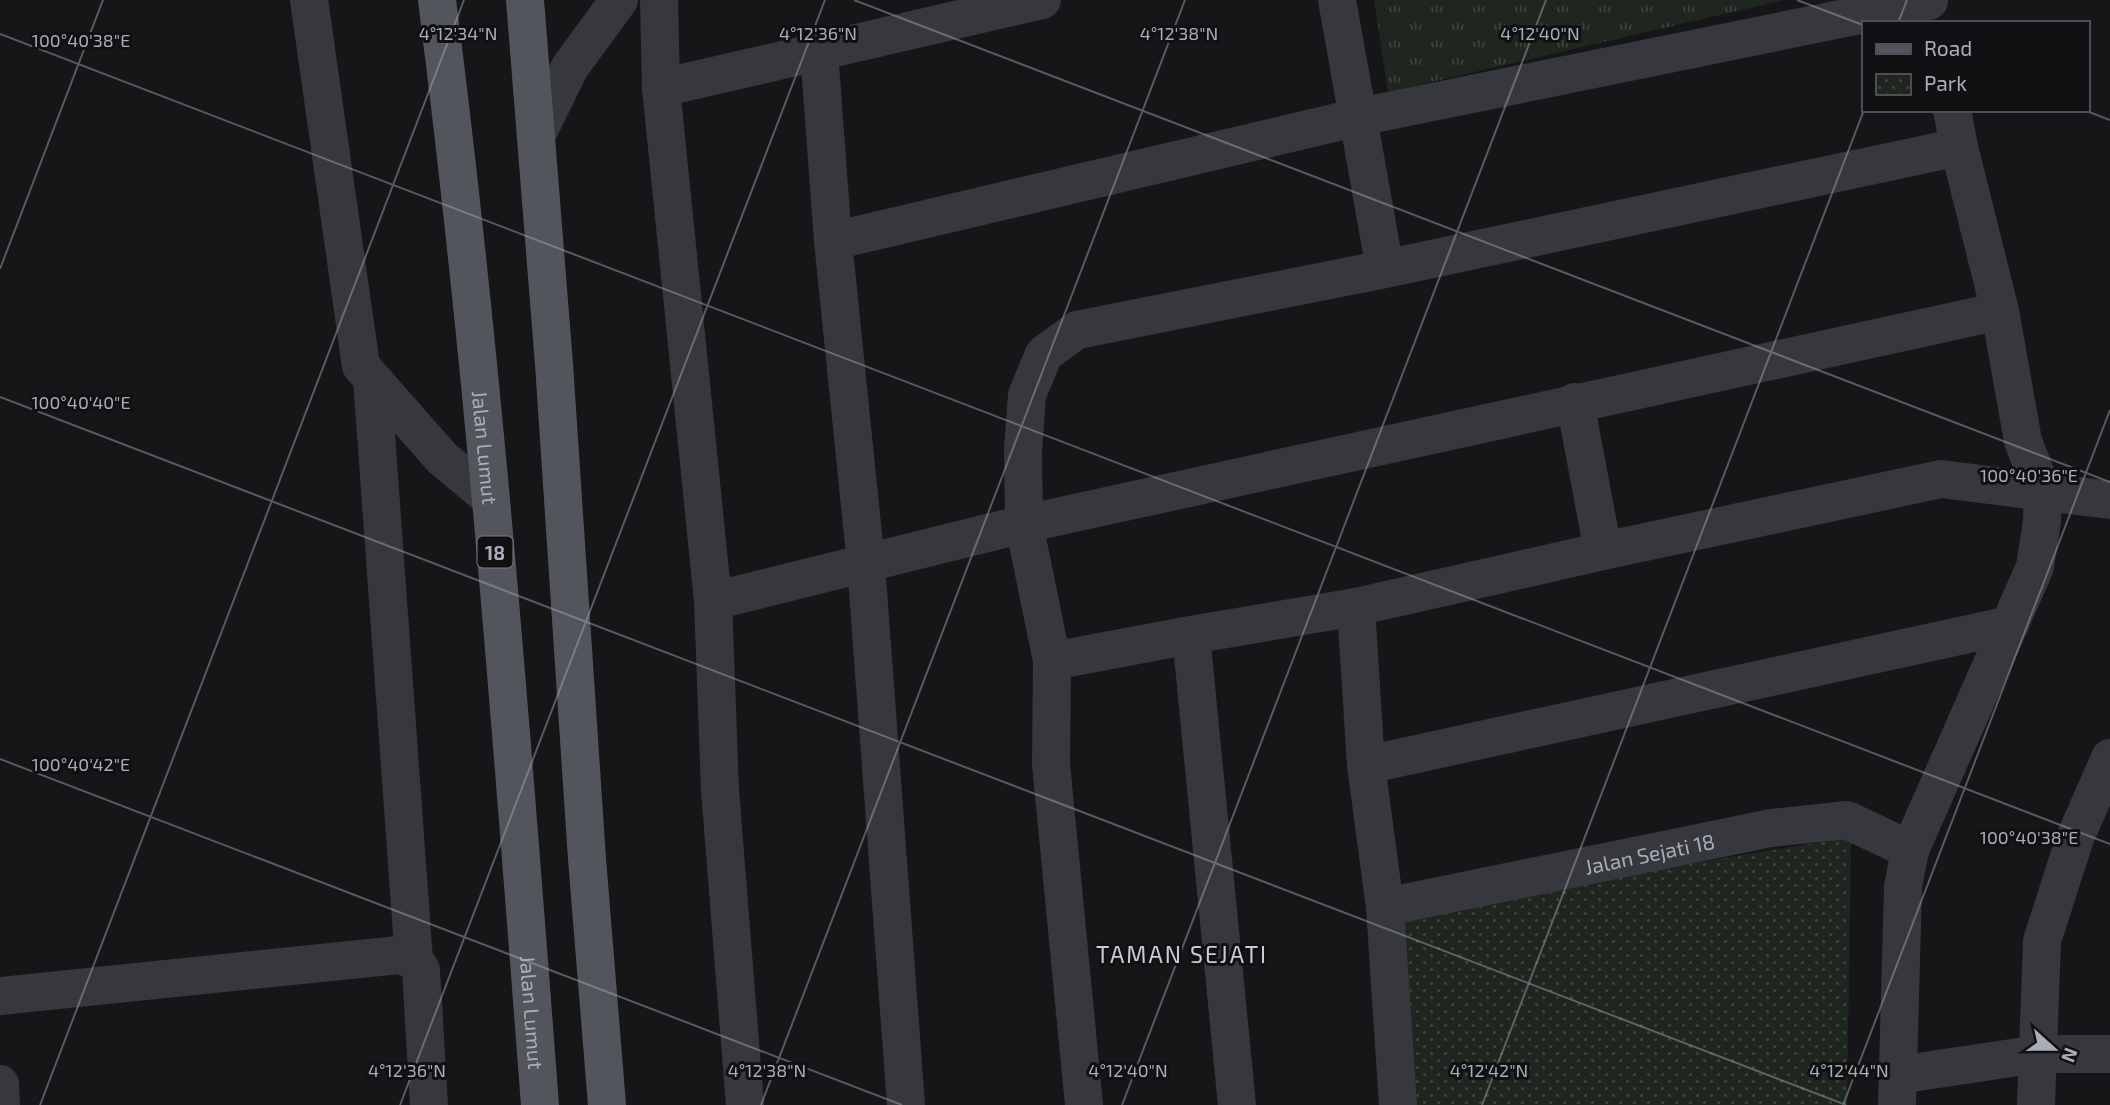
<svg xmlns="http://www.w3.org/2000/svg" width="2110" height="1105" font-family="'Exo 2',sans-serif">
  <defs>
    <pattern id="grass-tufts" width="24" height="20" patternUnits="userSpaceOnUse" patternTransform="scale(1.75)"><rect width="24" height="20" fill="#1e261f"/><path d="M3 7l-1-3M5 7V3M7 7l1-3M15 17l-1-3M17 17v-4M19 17l1-3" fill="none" stroke="#3c433d"/></pattern>
    <pattern id="park-dots" width="8" height="8" patternUnits="userSpaceOnUse" patternTransform="scale(1.75)"><rect width="8" height="8" fill="#1e261f"/><path d="M2 2h.1M6 6h.1" fill="none" stroke="#3c433d" stroke-width="1.8" stroke-linecap="round"/></pattern>
  </defs>
  <rect width="100%" height="100%" fill="#161618"/>
  <polygon fill="url(#grass-tufts)" points="1374,0 1784,0 1388,92"/>
  <polygon fill="url(#park-dots)" points="1851,837 1847,1105 1415,1105 1401,912"/>
  <g fill="none" stroke-linecap="round" stroke-linejoin="round">
    <g stroke="#37383d" stroke-width="38">
      <polyline points="309,0 361,366 442,458 490,498"/>
      <polyline points="659,0 661,88 713,601 720,790 745,1105"/>
      <polyline points="1337,0 1385,269"/>
      <polyline points="819,51 833,241 866,564 906,1105"/>
      <polyline points="661,88 1042,0"/>
      <polyline points="536,136 570,67 619,0"/>
      <polyline points="833,241 1359,117 1929,1"/>
      <polyline points="372,379 414,960"/>
      <polyline points="1575,402 1603,551"/>
      <polyline points="713,601 1024,524 2000,311"/>
      <polyline points="1356,607 1366,765 1385,907 1398,1105"/>
      <polyline points="1191,635 1237,1105"/>
      <polyline points="1052,661 1191,635 1356,607 1603,551 1941,479 2110,500"/>
      <polyline points="1366,765 2010,625"/>
      <path id="s1" d="M1385,907l386,-79 76,-8 63,30"/>
      <polyline points="0,996 399,955 414,960 421,970 429,1105"/>
      <polyline points="1898,1075 2038,1054 2110,1054"/>
      <polyline points="0,1084 1,1105"/>
      <polyline points="1084,1105 1051,764 1052,661 1024,524 1023,450 1027,395 1044,354 1077,330 1385,269 1959,147 1952,110"/>
      <polyline points="1897,1105 1903,887 1910,850 2035,567 2042,521 2043,493 2023,441 2000,311 1959,147"/>
      <polyline points="2036,1105 2042,941 2075,838 2110,758"/>
    </g>
    <g stroke="#53555c" stroke-width="38">
      <path id="s2" d="M437,0c47,367 75,736 103,1105"/>
      <polyline points="525,0 554,364 587,859 607,1105"/>
    </g>
  </g>
  <path fill="none" stroke="#a8adb8" stroke-width="2" stroke-opacity="0.45" d="M854,0l1256,482M1797,0l66,25M1898,23l9,-23M0,34l2110,810M2084,110l26,10M0,269l103,-269M0,397l1846,708M0,759l902,346M40,1105l424,-1105M400,1105l425,-1105M761,1105l424,-1105M1122,1105l424,-1105M1482,1105l382,-995M1843,1105l267,-695"/>
  <g text-anchor="middle" dominant-baseline="central" stroke-width="6" stroke-linejoin="round" paint-order="stroke">
    <rect fill="#111113" stroke="#7b7e86" stroke-width="2" x="477.5" y="536.5" width="35" height="31" rx="5"/>
    <g font-size="19" font-weight="bold" fill="#a8adb8">
      <text x="495" y="552">18</text>
    </g>
    <g font-size="21" fill="#a8adb8" stroke="#111113">
      <text stroke="none"><textPath href="#s2" startOffset="450">Jalan Lumut</textPath></text>
      <text stroke="none"><textPath href="#s1" startOffset="270">Jalan Sejati 18</textPath></text>
      <text stroke="none"><textPath href="#s2" startOffset="1017">Jalan Lumut</textPath></text>
    </g>
    <g font-size="23" letter-spacing="2" fill="#c9ccd4" stroke="#111113">
      <text x="1182" y="954">TAMAN SEJATI</text>
    </g>
  </g>
  <g font-size="18" text-anchor="middle" fill="#a8adb8" stroke="#111113" stroke-width="6" stroke-linejoin="round" paint-order="stroke">
    <text x="458" y="40">4°12'34"N</text>
    <text x="818" y="40">4°12'36"N</text>
    <text x="1179" y="40">4°12'38"N</text>
    <text x="1540" y="40">4°12'40"N</text>
    <text x="81" y="47">100°40'38"E</text>
    <text x="81" y="409">100°40'40"E</text>
    <text x="2029" y="482">100°40'36"E</text>
    <text x="81" y="771">100°40'42"E</text>
    <text x="2029" y="844">100°40'38"E</text>
    <text x="407" y="1077">4°12'36"N</text>
    <text x="767" y="1077">4°12'38"N</text>
    <text x="1128" y="1077">4°12'40"N</text>
    <text x="1489" y="1077">4°12'42"N</text>
    <text x="1849" y="1077">4°12'44"N</text>
  </g>
  <rect x="1862" y="21" width="228" height="91" fill="#111113" stroke="#4d4f55" stroke-width="2"/>
  <rect x="1876" y="44" width="35" height="10" fill="#53555c" stroke="#4d4f55" stroke-width="2"/>
  <text x="1924" y="56" font-size="21" fill="#a8adb8">Road</text>
  <rect x="1876" y="74" width="35" height="21" fill="url(#park-dots)" stroke="#4d4f55" stroke-width="2"/>
  <text x="1924" y="91" font-size="21" fill="#a8adb8">Park</text>
  <g transform="translate(2054 1049) rotate(111)" stroke="#111113" stroke-width="5" paint-order="stroke">
  <path d="M0-5L12 26L0 18L-12 26Z" fill="#a8adb8"/>
  <text y="-10" font-size="19" font-weight="bold" text-anchor="middle" fill="#a8adb8">N</text>
  </g>
</svg>
